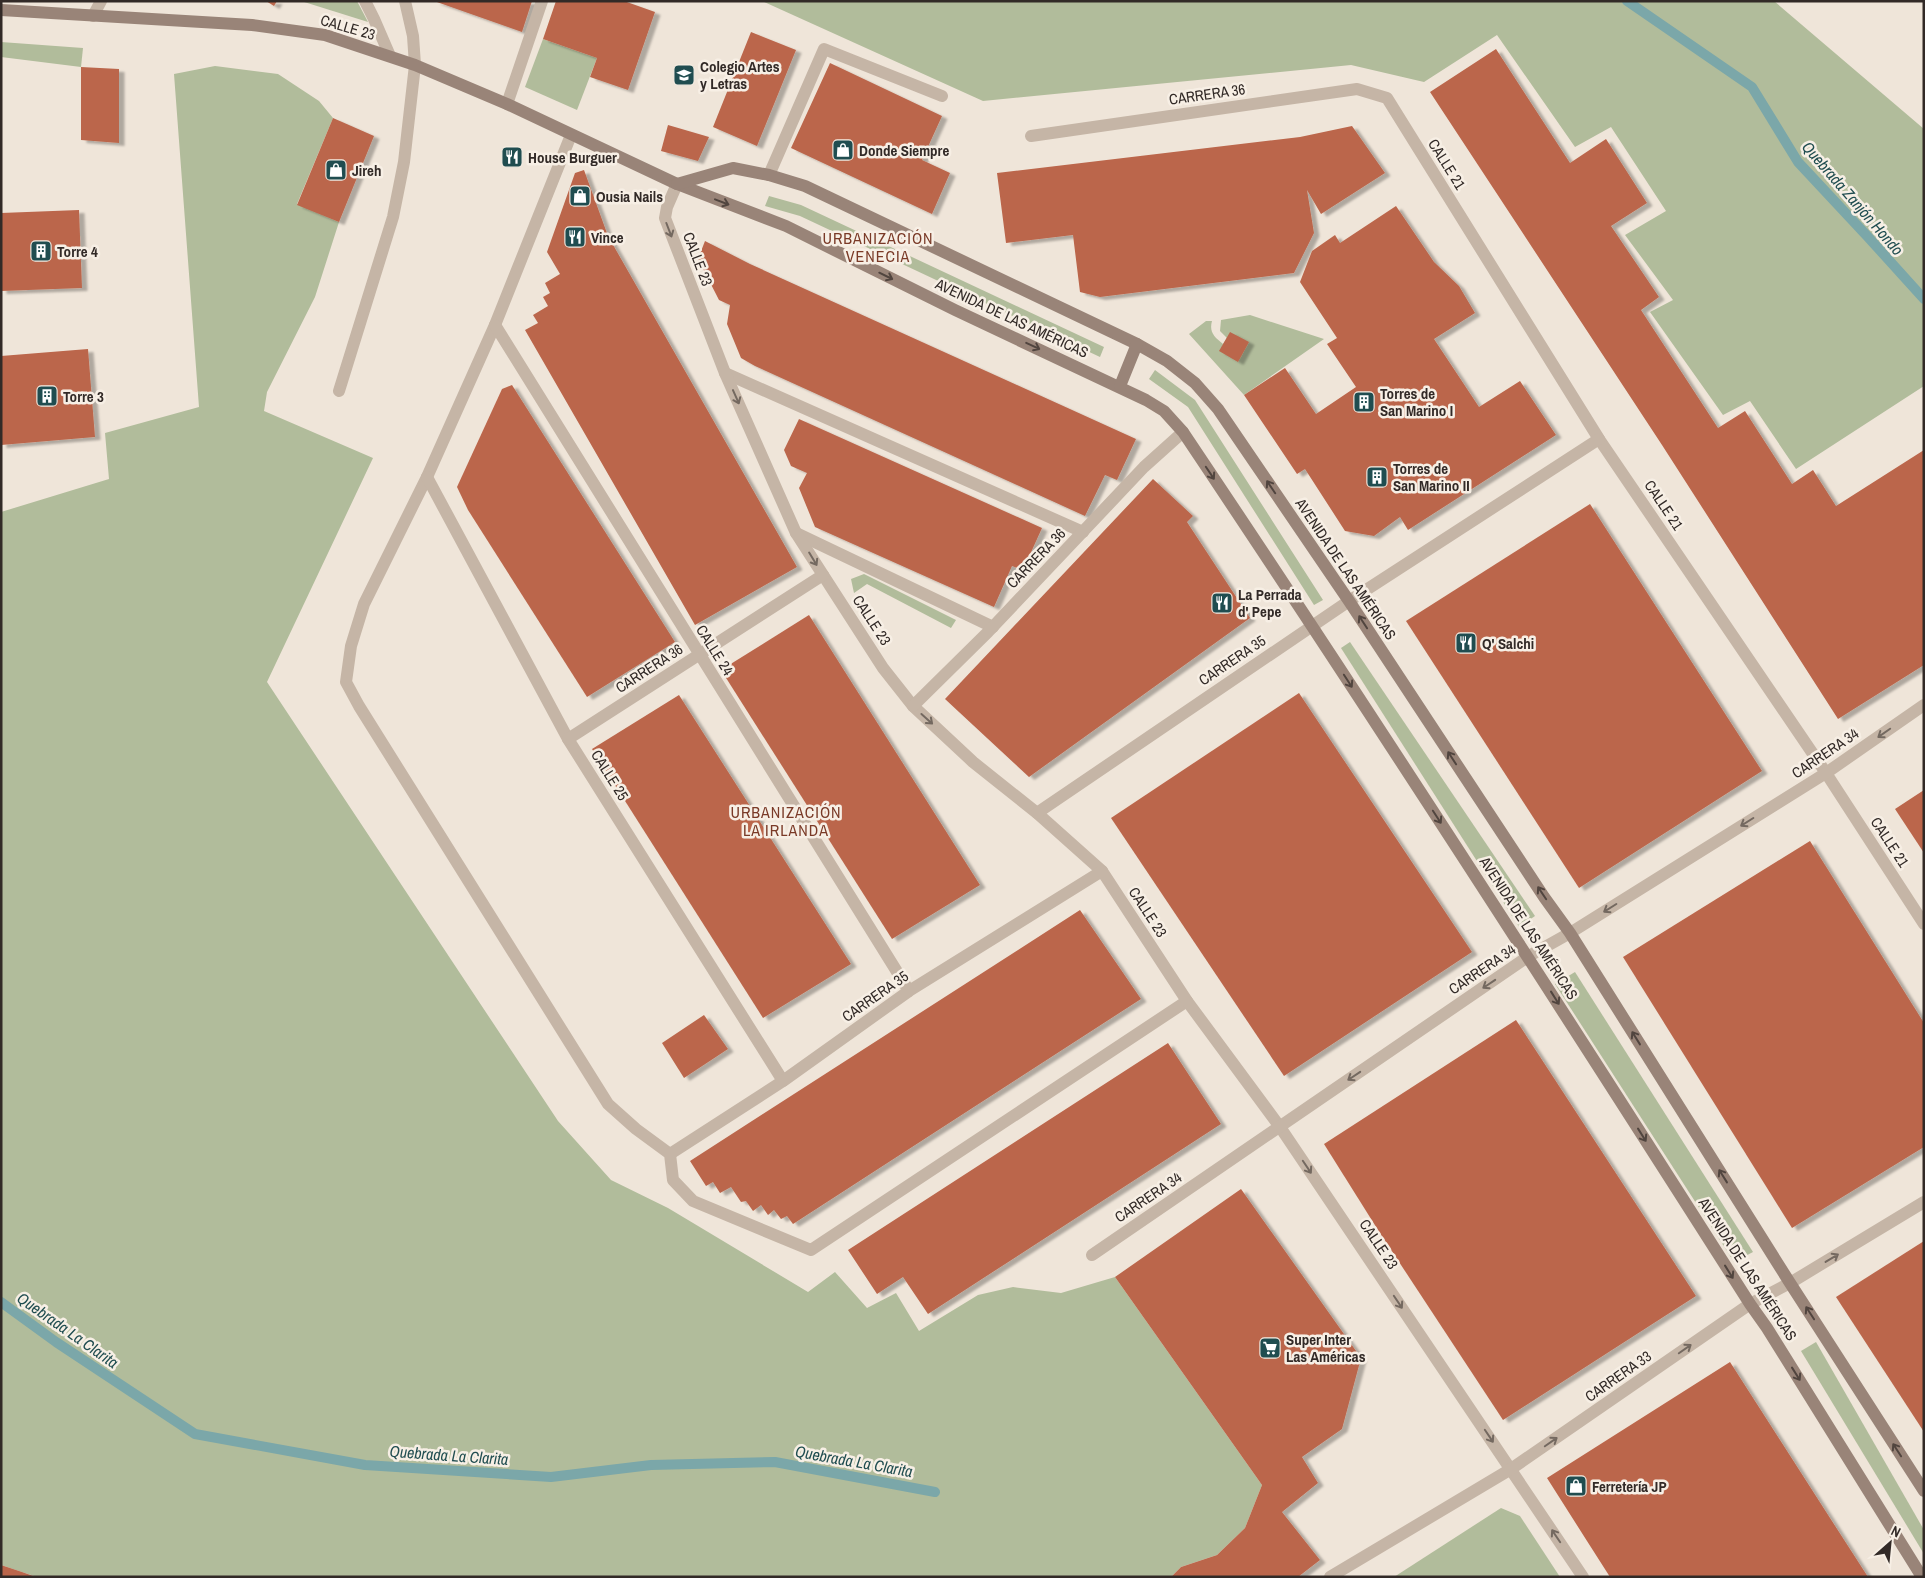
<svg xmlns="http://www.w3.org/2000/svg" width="1925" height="1578" font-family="'Archivo Narrow',sans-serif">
  <defs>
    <filter id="shadow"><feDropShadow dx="5.5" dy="3" stdDeviation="1" flood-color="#0004"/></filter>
  </defs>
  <rect width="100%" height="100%" fill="#efe5d9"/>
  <g fill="#b1bc9b">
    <polygon points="301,1 357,1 368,22"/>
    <polygon points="762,1 1774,1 1924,129 1924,386 1796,469 1750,401 1723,415 1650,312 1673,300 1625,235 1666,211 1611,127 1575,147 1497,35 1424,82 1351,65 983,101"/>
    <polygon points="543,39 597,58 577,110 525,87"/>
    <polygon points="1,42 83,48 81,67 1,57"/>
    <polygon points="215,66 278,74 319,101 333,118 297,204 339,222 315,297 267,392 264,411 373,458 267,682 558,1121 611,1180 668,1208 808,1292 835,1272 867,1308 896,1293 919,1331 978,1295 1013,1287 1061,1293 1115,1277 1262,1485 1245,1528 1217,1555 1181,1567 1171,1577 37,1577 1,1565 1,512 109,479 105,433 199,407 174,74"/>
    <polygon points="769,196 801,205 1104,347 1100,357 800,216 765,206"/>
    <path d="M1250,315l74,24 -80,56 -55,-61 17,-13h6c-3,11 2,16 11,23l4,-6 -7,-7 1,-11z"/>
    <polygon points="1155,370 1195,400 1323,600 1314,605 1188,407 1149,379"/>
    <polygon points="864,574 956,620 951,628 867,584 854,593 851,579"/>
    <polygon points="1350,642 1535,916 1519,927 1341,648"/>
    <polygon points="1575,972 1753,1252 1734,1262 1555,984"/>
    <polygon points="1816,1342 1924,1530 1924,1554 1801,1351"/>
    <polygon points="1501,1508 1520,1516 1560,1577 1394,1577"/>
  </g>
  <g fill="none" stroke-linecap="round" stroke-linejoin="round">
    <g stroke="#7ba7a9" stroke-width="10">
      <polyline points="1627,1 1752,87 1798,162 1868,237 1924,299"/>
      <polyline points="1,1302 56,1342 195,1434 365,1465 551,1477 651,1465 775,1462 935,1492"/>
    </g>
  </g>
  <g fill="#bb664b" filter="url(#shadow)">
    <polygon points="266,1 277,1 274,6"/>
    <polygon points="434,1 532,1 522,32"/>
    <polygon points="556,1 624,1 655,12 628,90 590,77 597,58 543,39"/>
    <polygon points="751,32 796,50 757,146 713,127"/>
    <polygon points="1496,49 1570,163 1606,139 1647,203 1611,226 1659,297 1641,310 1718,428 1745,411 1792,484 1813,470 1836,506 1924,450 1924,665 1838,719 1662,445 1430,92"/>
    <polygon points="830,63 942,116 922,160 950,173 932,214 791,148"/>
    <polygon points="81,67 119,69 119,143 81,140"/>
    <polygon points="333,118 374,136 339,222 297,205"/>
    <polygon points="668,125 709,137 698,161 661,151"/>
    <polygon points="1352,126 1385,173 1321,214 1307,190 1314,233 1294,273 1100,297 1080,292 1073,235 1006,243 997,173 1300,137"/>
    <polygon points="584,170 608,236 797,567 695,625 525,330 538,323 533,315 548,306 543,297 550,293 545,283 560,274 547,252 575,173"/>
    <polygon points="1396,206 1434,262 1459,286 1475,313 1434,339 1479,407 1520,381 1556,435 1408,530 1400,517 1374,536 1345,531 1305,469 1297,474 1244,395 1285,368 1316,414 1356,387 1327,344 1337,338 1300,282 1312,251 1335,235 1340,243"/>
    <polygon points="79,210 82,288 1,291 1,213"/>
    <polygon points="705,241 750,264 1136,439 1117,480 1105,475 1085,516 755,366 741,358 727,324 730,305 719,300 698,259"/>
    <polygon points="1230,332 1249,342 1238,362 1219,351"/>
    <polygon points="88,349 95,437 1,445 1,356"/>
    <polygon points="512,385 675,642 587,697 468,510 457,487 502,389"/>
    <polygon points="799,419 1042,528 1023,570 1012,566 994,607 815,527 799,488 807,473 791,466 784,450"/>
    <polygon points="1153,479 1193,516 1187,522 1250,618 1029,777 945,699"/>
    <polygon points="1590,504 1762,771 1579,888 1406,621"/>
    <polygon points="809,615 980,885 892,939 721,670"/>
    <polygon points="1299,693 1472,952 1284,1076 1111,818"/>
    <polygon points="679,695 851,964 763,1018 592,749"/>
    <polygon points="1924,790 1924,853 1895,809"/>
    <polygon points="1810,841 1924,1023 1924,1147 1792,1228 1623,957"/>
    <polygon points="1080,910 1141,999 793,1224 787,1216 781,1219 774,1210 768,1215 761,1205 753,1211 746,1201 741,1202 731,1187 720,1193 713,1182 706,1186 690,1161"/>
    <polygon points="704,1015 728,1049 684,1078 662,1043"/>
    <polygon points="1516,1020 1696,1296 1503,1420 1378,1230 1324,1144"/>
    <polygon points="1168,1043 1221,1124 928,1314 903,1277 877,1294 848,1250"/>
    <polygon points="1241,1189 1361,1358 1342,1429 1302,1457 1318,1483 1282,1512 1320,1560 1298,1577 1171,1577 1181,1567 1217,1555 1245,1528 1262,1485 1115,1277"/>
    <polygon points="1924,1241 1924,1432 1836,1297"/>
    <polygon points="1730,1362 1830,1518 1868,1577 1610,1577 1587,1541 1547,1478"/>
    <polygon points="1,1565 22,1572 36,1577 1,1577"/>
  </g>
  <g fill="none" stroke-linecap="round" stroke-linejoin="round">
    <g stroke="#c5b5a6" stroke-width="12">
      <polyline points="507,104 542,1"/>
      <polyline points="725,373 1083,532"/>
      <polyline points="339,391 393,217 404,162 415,65 413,36 405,1"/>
      <polyline points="796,533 993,627"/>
    </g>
    <polyline stroke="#c5b5a6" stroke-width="12" points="93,16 101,1"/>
    <g stroke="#c5b5a6" stroke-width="12">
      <polyline points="365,1 374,19 390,56"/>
      <polyline points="571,135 495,325 427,477 364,604 351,646 346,682 359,706 608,1104 636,1129 670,1154 673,1180 693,1201 811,1250 1187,1001"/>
      <polyline points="1031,136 1357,89 1387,98 1599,439 1826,773 1924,924"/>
      <polyline points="769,175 824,49 942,96"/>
      <polyline points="677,184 667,207 665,218 725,373 796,533 883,668 913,706 973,762 1037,813 1102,871 1187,1001 1280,1127 1583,1577"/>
      <polyline points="495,325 909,991"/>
      <polyline points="427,477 568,739 783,1081"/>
      <polyline points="913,706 988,632 1144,467 1183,432"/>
      <polyline points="568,739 823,575"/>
      <polyline points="1037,813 1349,601 1599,439"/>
      <polyline points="670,1154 783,1081 909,991 1102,871"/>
      <polyline points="1092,1255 1529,956 1570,933 1826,773 1924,705"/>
      <polyline points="1330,1577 1511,1469 1750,1304 1790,1283 1924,1202"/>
    </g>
    <g stroke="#998478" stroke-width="12">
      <path d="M1,10l251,15 73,10 90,30 92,39 170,80 109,42 169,84 191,90 18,11 19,21c193,288 381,580 567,872l17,24 155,249"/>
      <polyline points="677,184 733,168 769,175 805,186 1137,344 1167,361 1195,383 1218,409 1349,601 1544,897 1570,933 1790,1283 1924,1491"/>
      <polyline points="1120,386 1137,344"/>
    </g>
  </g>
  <defs><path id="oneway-shaft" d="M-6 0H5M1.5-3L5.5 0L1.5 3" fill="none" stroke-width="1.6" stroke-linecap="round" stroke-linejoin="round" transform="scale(1.25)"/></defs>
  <g stroke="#51453f">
    <use href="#oneway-shaft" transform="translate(722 202) rotate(21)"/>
    <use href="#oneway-shaft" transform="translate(886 276) rotate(26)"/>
    <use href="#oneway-shaft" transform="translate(1033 346) rotate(25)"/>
    <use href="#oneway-shaft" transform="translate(1210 473) rotate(56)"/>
    <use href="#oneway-shaft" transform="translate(1271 487) rotate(-124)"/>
    <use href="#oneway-shaft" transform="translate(1363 622) rotate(-123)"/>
    <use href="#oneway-shaft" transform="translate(1348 681) rotate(57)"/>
    <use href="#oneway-shaft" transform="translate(1452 758) rotate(-123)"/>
    <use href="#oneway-shaft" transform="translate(1437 817) rotate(57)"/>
    <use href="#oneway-shaft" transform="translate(1542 893) rotate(-124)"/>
    <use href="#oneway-shaft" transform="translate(1555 998) rotate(58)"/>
    <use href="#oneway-shaft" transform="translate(1636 1038) rotate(-122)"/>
    <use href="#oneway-shaft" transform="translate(1642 1135) rotate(58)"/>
    <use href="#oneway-shaft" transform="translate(1723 1176) rotate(-122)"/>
    <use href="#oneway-shaft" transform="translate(1729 1272) rotate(58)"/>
    <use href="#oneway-shaft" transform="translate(1810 1313) rotate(-123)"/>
    <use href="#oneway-shaft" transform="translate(1796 1374) rotate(58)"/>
    <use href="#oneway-shaft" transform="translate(1897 1450) rotate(-123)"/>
  </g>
  <g stroke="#746960">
    <use href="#oneway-shaft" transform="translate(669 230) rotate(69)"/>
    <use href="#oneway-shaft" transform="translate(736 397) rotate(66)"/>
    <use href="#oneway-shaft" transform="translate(813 559) rotate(59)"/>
    <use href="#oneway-shaft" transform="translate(927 719) rotate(42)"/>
    <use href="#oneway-shaft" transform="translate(1884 733) rotate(145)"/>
    <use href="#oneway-shaft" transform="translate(1747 822) rotate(148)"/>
    <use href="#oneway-shaft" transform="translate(1610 908) rotate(148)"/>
    <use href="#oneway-shaft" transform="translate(1489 984) rotate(146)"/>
    <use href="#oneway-shaft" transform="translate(1354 1076) rotate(146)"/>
    <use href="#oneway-shaft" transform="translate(1307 1167) rotate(56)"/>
    <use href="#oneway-shaft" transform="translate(1832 1258) rotate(-31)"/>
    <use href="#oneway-shaft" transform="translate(1398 1302) rotate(56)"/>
    <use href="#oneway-shaft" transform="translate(1685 1349) rotate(-35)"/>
    <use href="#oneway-shaft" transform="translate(1489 1436) rotate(56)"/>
    <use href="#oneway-shaft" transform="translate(1551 1442) rotate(-35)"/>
    <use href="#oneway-shaft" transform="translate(1556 1536) rotate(-124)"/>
  </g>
  <defs>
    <g id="school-square" transform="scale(1.125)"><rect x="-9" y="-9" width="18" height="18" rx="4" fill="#204d50" stroke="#f7efe5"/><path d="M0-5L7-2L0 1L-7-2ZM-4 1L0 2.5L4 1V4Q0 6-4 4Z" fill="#fff"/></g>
    <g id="shop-square" transform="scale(1.125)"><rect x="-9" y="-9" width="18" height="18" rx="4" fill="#204d50" stroke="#f7efe5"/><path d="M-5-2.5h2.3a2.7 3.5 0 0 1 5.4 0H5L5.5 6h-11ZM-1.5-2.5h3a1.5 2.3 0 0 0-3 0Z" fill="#fff"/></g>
    <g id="restaurant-square" transform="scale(1.125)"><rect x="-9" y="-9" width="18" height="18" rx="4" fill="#204d50" stroke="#f7efe5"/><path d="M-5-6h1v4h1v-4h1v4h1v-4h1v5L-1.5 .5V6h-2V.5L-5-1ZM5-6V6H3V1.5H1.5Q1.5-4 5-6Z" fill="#fff"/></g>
    <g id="building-square" transform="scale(1.125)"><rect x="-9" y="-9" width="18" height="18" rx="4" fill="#204d50" stroke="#f7efe5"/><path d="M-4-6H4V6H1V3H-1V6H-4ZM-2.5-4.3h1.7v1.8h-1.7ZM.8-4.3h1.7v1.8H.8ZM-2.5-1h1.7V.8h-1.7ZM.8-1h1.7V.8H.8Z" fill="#fff"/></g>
    <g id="supermarket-square" transform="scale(1.125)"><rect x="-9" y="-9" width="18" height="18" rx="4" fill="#204d50" stroke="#f7efe5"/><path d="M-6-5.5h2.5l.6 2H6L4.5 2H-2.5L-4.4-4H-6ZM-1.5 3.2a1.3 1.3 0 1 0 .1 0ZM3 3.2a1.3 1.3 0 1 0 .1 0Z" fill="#fff"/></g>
  </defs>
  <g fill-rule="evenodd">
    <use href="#school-square" x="684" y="75"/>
    <use href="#shop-square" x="843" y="150"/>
    <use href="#restaurant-square" x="512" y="157"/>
    <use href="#shop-square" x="336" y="170"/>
    <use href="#shop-square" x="580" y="196"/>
    <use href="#restaurant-square" x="575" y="237"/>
    <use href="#building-square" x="41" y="251"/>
    <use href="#building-square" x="47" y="396"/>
    <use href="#building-square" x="1364" y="402"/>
    <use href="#building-square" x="1377" y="477"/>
    <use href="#restaurant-square" x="1222" y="603"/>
    <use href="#restaurant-square" x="1466" y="643"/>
    <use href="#supermarket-square" x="1270" y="1348"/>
    <use href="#shop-square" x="1576" y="1486"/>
  </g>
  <g text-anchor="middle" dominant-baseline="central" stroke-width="5" stroke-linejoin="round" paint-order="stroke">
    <g font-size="15" fill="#322a27" stroke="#f7efe5">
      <text transform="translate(348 27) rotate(16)">CALLE 23</text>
      <text transform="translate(1207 94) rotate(-8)">CARRERA 36</text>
      <text transform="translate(1447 164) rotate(58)">CALLE 21</text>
      <text transform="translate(698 259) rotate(69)">CALLE 23</text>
      <text transform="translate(1012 318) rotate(25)">AVENIDA DE LAS AMÉRICAS</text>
      <text transform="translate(1664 505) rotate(56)">CALLE 21</text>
      <text transform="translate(1036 558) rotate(-46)">CARRERA 36</text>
      <text transform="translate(1346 569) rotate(56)">AVENIDA DE LAS AMÉRICAS</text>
      <text transform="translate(872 620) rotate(57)">CALLE 23</text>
      <text transform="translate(715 650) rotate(58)">CALLE 24</text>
      <text transform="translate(1232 660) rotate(-34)">CARRERA 35</text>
      <text transform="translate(649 668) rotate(-33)">CARRERA 36</text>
      <text transform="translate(1825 753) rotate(-34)">CARRERA 34</text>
      <text transform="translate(610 775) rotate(58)">CALLE 25</text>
      <text transform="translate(1890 842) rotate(57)">CALLE 21</text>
      <text transform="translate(1148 912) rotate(57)">CALLE 23</text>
      <text transform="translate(1529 928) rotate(57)">AVENIDA DE LAS AMÉRICAS</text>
      <text transform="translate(1482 969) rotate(-34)">CARRERA 34</text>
      <text transform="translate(875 996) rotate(-35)">CARRERA 35</text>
      <text transform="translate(1148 1197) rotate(-34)">CARRERA 34</text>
      <text transform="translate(1379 1244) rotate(56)">CALLE 23</text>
      <text transform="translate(1748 1269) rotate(57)">AVENIDA DE LAS AMÉRICAS</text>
      <text transform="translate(1618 1376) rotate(-35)">CARRERA 33</text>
    </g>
    <g font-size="15" font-weight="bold" fill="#322a27" stroke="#f7efe5" text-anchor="start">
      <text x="700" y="66">Colegio Artes<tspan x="700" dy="17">y Letras</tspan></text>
      <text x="859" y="150">Donde Siempre</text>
      <text x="528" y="157">House Burguer</text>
      <text x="352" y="170">Jireh</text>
      <text x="596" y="196">Ousia Nails</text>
      <text x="591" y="237">Vince</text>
      <text x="57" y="251">Torre 4</text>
      <text x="1380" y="393">Torres de<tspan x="1380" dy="17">San Marino I</tspan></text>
      <text x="63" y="396">Torre 3</text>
      <text x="1393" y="468">Torres de<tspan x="1393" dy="17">San Marino II</tspan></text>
      <text x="1238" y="594">La Perrada<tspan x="1238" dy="17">d' Pepe</tspan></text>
      <text x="1482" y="643">Q' Salchi</text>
      <text x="1286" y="1339">Super Inter<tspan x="1286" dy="17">Las Américas</tspan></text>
      <text x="1592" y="1486">Ferretería JP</text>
    </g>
    <g font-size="16" font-style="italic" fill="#204d50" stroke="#f7efe5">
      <text transform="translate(1853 198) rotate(49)">Quebrada Zanjón Hondo</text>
      <text transform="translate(68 1330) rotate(35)">Quebrada La Clarita</text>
      <text transform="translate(449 1455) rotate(4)">Quebrada La Clarita</text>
      <text transform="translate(854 1461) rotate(10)">Quebrada La Clarita</text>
    </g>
    <g font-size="16" letter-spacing="1" fill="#7a3a27" stroke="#f7efe5">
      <text x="878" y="238">URBANIZACIÓN<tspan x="878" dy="18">VENECIA</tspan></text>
      <text x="786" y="812">URBANIZACIÓN<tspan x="786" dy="18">LA IRLANDA</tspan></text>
    </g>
  </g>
  <rect width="1925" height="1578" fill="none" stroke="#322a27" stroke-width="5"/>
  <g transform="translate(1890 1543) rotate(27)" stroke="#f7efe5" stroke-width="4" paint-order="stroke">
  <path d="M0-4L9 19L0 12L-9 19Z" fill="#322a27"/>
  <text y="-8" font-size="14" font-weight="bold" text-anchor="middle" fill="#322a27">N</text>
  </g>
</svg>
